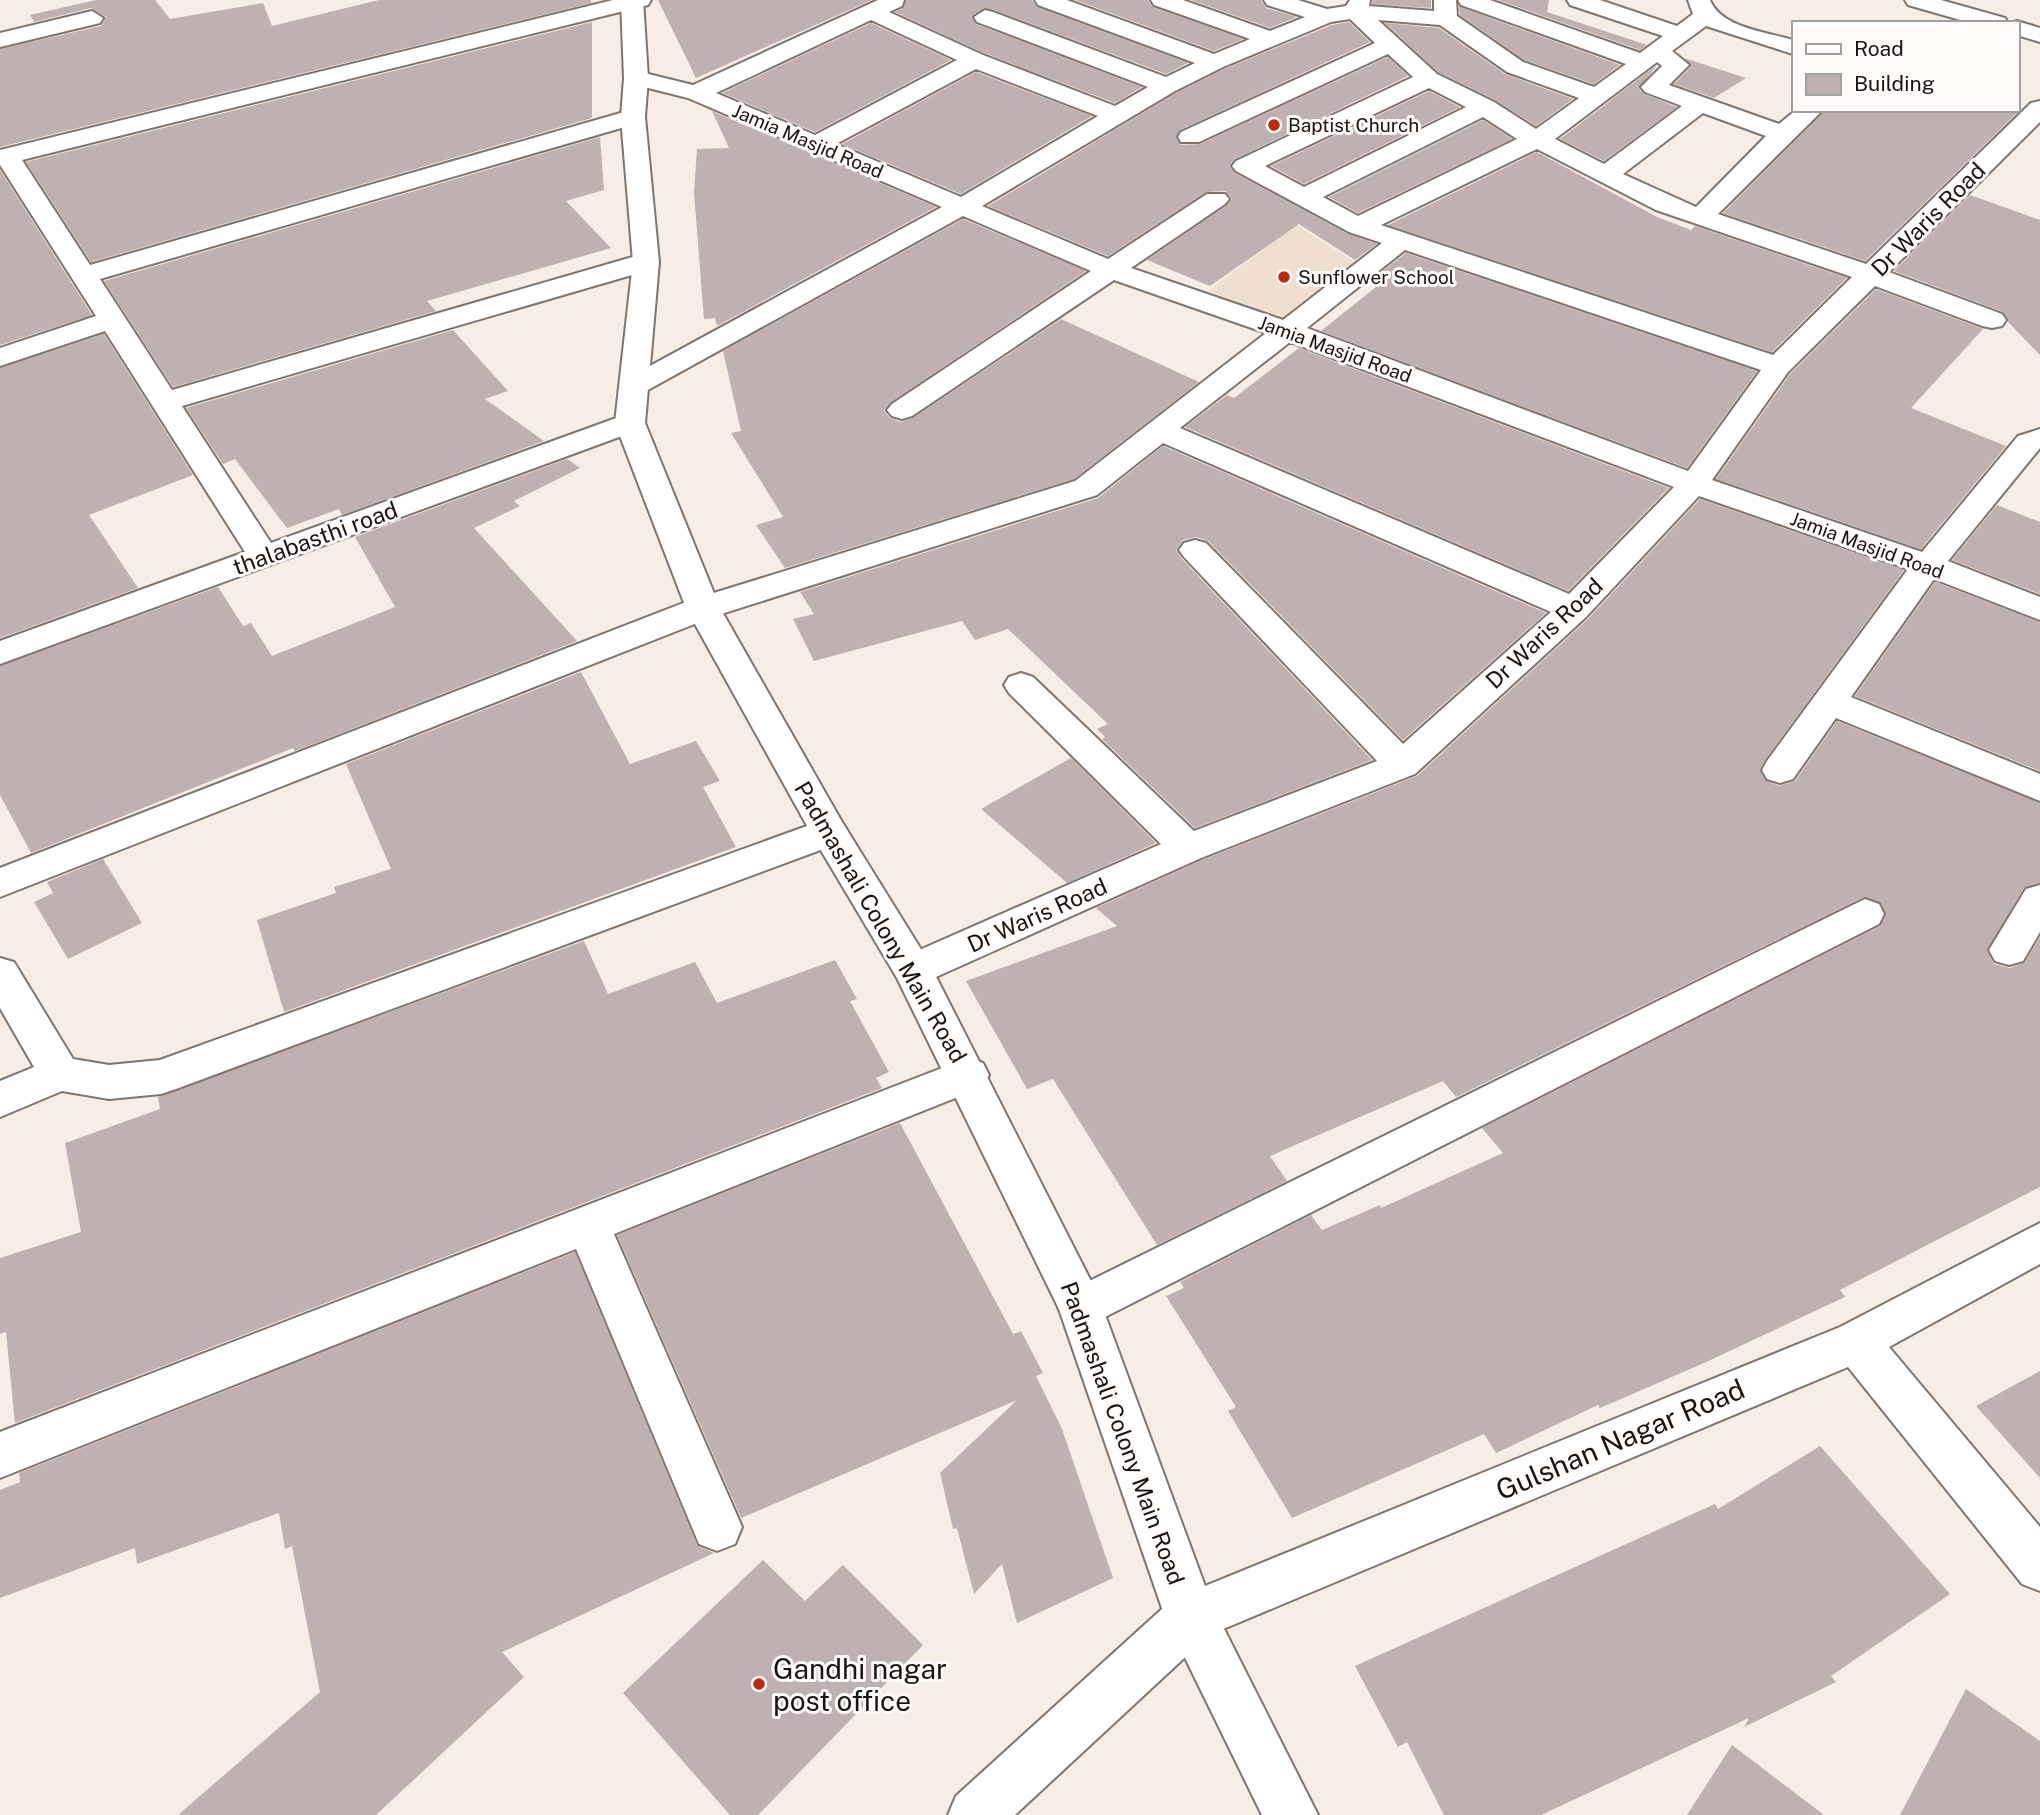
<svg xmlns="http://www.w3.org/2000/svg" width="2040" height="1815" font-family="'Public Sans',sans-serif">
  <rect width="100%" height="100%" fill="#f6ede4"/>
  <polygon fill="#efdfd1" points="1296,225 1358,264 1287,321 1208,291"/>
  <g fill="#beb1af">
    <polygon points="96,0 155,0 170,19 263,3 272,26 379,0 591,0 591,3 0,147 0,49 101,26 106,17 91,8 34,22 30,15"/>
    <polygon points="658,0 872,0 696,78"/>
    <polygon points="906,0 1032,0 1037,7 1188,63 1166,74 994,10 984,8 971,16 976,24 1142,87 1115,103 984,53 895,12 903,8"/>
    <polygon points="1075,0 1148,0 1153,7 1243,39 1214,51"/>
    <polygon points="1191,0 1261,0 1266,8 1297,17 1270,28"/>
    <polygon points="1372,0 1431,0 1431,8 1372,4"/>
    <polygon points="1498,0 1549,0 1547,12 1647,45 1640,50"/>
    <polygon points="1459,7 1460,7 1620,65 1594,84 1524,60 1460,15"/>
    <polygon points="592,22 592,118 91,262 26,162"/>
    <polygon points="1349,22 1370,42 1180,130 1176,138 1181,145 1200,144 1388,57 1408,76 1235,159 1229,166 1235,173 1348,234 1377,244 1355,260 1299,224 1210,286 1147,260 1226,206 1232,199 1225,191 1206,192 1108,256 988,206 1176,93 1224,69 1332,25"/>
    <polygon points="871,23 951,60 815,132 722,93"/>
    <polygon points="1385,23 1439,28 1505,74 1573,99 1536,126 1495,100 1438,72"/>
    <polygon points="1684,58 1746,78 1714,98 1674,84 1691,67"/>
    <polygon points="1657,65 1639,89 1644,94 1677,107 1604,161 1560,139"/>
    <polygon points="976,72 1092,116 961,194 842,144"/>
    <polygon points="1429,91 1460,107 1304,184 1271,166"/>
    <polygon points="1826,110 2020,110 1865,261 1723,213"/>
    <polygon points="712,111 936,207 717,326 715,318 704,319 694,193 697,149 729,148"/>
    <polygon points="1483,120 1512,139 1358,213 1329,197"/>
    <polygon points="600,137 604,190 566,201 611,248 427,301 436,311 173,387 104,281"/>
    <polygon points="1537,152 1657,217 1691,230 1695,226 1847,278 1772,352 1388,225"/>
    <polygon points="0,170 92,315 0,345"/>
    <polygon points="1970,195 2040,220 2040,355 2008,322 2003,312 1894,271"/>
    <polygon points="963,219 1086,271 891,402 884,410 890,418 901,422 913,418 1061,319 1199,382 1074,479 785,568 756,525 783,517 731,433 741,431 723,351"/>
    <polygon points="1406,253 1757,371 1687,468 1321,331 1376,287 1372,285 1380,279 1376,276"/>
    <polygon points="1876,289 1983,329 1911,408 2006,446 1921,549 1716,479 1790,374"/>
    <polygon points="453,330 508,391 485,399 544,441 342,515 339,509 287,528 235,459 223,464 186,408"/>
    <polygon points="104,334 193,475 89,515 138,588 0,638 0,368"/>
    <polygon points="1299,348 1669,488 1568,591 1185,427 1227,395 1234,398"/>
    <polygon points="1163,446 1546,613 1403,740 1208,541 1196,537 1183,540 1176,550 1182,559 1372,760 1195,828 1102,739 1105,737 1097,729 1108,724 1008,629 975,640 962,621 814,661 793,619 814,614 800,592 1098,498"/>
    <polygon points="567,459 580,468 514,501 520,506 474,528 577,641 295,751 293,748 31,853 0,795 0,666 218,587 243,626 251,623 272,656 395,607 355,537"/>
    <polygon points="1700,499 1904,570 1765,760 1760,769 1765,780 1779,786 1795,781 1837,721 2040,803 2040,883 2024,888 1987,951 1994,964 2010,968 2025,962 2040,937 2040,1187 1840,1290 1845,1297 1704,1363 1600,1408 1598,1405 1496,1453 1484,1434 1292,1518 1228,1411 1236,1407 1166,1296 1184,1288 1180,1282 1311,1215 1322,1230 1380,1205 1381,1208 1503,1153 1482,1128 1880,926 1886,915 1881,903 1864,897 1456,1097 1443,1081 1270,1156 1287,1181 1157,1245 1053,1079 1027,1089 966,981 1117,926 1096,908 1202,860 1417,776 1588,619"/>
    <polygon points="1997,505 2040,522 2040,594 1952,560"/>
    <polygon points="1935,582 2040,622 2040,771 1855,696"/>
    <polygon points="581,672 630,764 696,741 720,781 703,787 736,847 284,1012 257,920 336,893 334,887 391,869 346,764"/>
    <polygon points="1071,758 1156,843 1067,883 981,809"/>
    <polygon points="103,859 142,923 68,959 34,902 53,893 47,882"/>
    <polygon points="584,941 608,994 695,962 717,1003 835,960 857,999 850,1001 889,1072 876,1078 882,1088 15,1423 6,1332 0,1334 0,1258 81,1232 65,1143 160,1109 158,1097"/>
    <polygon points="900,1123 1013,1334 1021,1331 1043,1373 1036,1376 1062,1429 1113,1578 1017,1623 1002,1564 974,1594 957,1528 953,1529 940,1473 1017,1400 741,1518 617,1235"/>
    <polygon points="575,1252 697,1545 714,1553 502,1652 524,1677 376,1815 178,1815 320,1692 292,1546 285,1549 279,1513 137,1564 135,1548 0,1598 0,1490 20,1482 19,1473"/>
    <polygon points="2040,1371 2040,1478 1976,1406"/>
    <polygon points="1820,1446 1950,1594 1831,1676 1836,1682 1744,1727 1749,1718 1541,1815 1444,1815 1407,1742 1398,1747 1355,1666 1715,1504 1718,1509"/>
    <polygon points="763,1560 805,1601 843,1565 923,1645 758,1815 730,1815 623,1693"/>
    <polygon points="1966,1689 2040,1741 2040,1815 1900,1815"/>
    <polygon points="1732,1745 1824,1815 1687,1815"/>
  </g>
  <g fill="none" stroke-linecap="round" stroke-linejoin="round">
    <g stroke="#7e756e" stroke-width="4">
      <g id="minor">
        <polygon points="613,0 651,0 648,5 22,160 90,265 624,112 642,112 645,117 642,122 100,279 172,390 636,256 656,256 659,262 656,268 182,406 271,543 619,417 630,414 641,417 645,423 641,429 0,664 0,641 245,552 105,331 0,366 0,348 96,316 0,165 0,150"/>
        <path d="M878,0h26l-2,6 -13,6 94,43 132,51 33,-19 -171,-65 -3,-5 11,-7 8,2 173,65 29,-14 -157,-58 -3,-5h32l147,54 36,-15 -96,-34 -3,-5h32l87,31 35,-14 -38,-12 -3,-5h34l29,9 19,-3 4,-6h20l-1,6 65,5v-11h22l1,16 66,46 71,25 32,-23 -165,-59 -3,-5h32l150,53 23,-17 -93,-31 -3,-5h33l77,26 16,-12 -5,-14h22c11,28 57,32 83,40v14l-87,-28 -34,25 17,14 -20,20 110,39 17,-14h27l-105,104 148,50 165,-161 9,-2v21l-151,150 113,42 4,6 -4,6 -10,2 -10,-2 -107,-40 -87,86 -76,108 210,72 96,-116 22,-7v19l-92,113 92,36v23l-106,-41 -83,118 189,77v27l-204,-83 -43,61 -13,4 -13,-4 -5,-9 5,-9 141,-192 -209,-73 -113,121 -171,157 -214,84 -274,123 -14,4 -14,-4 -6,-11 6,-11 262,-115 -152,-151 -5,-8 5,-8 12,-4 12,4 161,154 183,-70 -193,-204 -5,-7 5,-7 11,-3 11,3 197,201 148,-132 -388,-169 -66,52 -382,121 -715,281v-29l691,-268 384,-119 191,-148 -152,-53 -202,136 -10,3 -10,-3 -5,-6 5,-6 199,-133 -128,-55 -317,175 -10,3 -10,-3 -5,-6 5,-6 316,-172 -254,-109 -60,-15 -4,-5 4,-5 8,-2 57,14zM1350,19l25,24 -194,89 -3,5 3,5h18l189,-88 25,23 -177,84 -4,5 4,5 113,61 33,11 -99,77 -152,-52 94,-64 4,-5 -4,-5h-18l-99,65 -126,-53 193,-115 48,-24 108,-45zM871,20l86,40 -142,75 -99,-42zM1378,20l62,5 67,47 72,26 -43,31 -42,-27 -57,-28zM1657,62l5,4 -21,21 4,5 37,14 -78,58 -49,-25zM976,69l122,47 -137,81 -125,-53zM1429,88l37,19 -162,80 -39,-21zM1703,113l63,23 -70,71 -73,-33zM1483,117l34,22 -159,77 -35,-19zM1537,149l119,61 196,67 -79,78 -392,-130zM1405,250l356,120 -73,101 -381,-143zM1290,342l384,145 -105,107 -389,-166z"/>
        <polygon points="1905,0 1941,0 2005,18 2008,23 1971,23 1908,5"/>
        <polygon points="92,11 103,18 100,23 0,47 0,33"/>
        <polygon points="2017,21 2040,28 2040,42 2017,35 2017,23 2011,23"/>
        <polygon points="829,818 842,822 848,832 842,842 176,1089 161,1094 109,1099 62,1091 0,1117 0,1081 34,1067 0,1008 0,958 14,962 73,1059 109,1065 160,1060"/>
        <polygon points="2040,885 2040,932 2023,961 2009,965 1995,961 1989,950 2026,889"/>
        <polygon points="1865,899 1879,904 1884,914 1879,924 1097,1321 1081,1327 1065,1321 1058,1307 1065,1293"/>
        <polygon points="968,1058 983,1063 989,1075 983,1087 614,1234 742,1527 735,1544 717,1551 699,1544 576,1249 0,1478 0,1432"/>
        <polygon points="2040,1223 2040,1264 1889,1347 2040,1527 2040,1591 2022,1584 1848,1367 1209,1635 1015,1815 948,1815 956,1796 1173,1599 1840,1327"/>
      </g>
    </g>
    <g stroke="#7e756e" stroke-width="4">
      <polygon id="tertiary" points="621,0 643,0 648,78 645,117 659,262 645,423 720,608 842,822 927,959 1097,1293 1212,1605 1318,1815 1262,1815 1165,1617 1059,1309 897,978 816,842 686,608 615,423 633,262 621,117 624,78"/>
    </g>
    <use href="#minor" fill="#fff" fill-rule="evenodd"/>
    <use href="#tertiary" fill="#fff" fill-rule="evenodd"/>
  </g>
  <g fill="#b82c11" stroke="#fffbf8" stroke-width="2.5">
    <circle cx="1274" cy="125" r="7"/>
    <circle cx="1284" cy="277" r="7"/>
    <circle cx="759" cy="1684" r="7"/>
  </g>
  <g text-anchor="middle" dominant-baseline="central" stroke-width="6" stroke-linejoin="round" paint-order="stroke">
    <g font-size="19" fill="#171411" stroke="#fffbf8" text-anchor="start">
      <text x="1288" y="125">Baptist Church</text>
      <text x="1298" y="277">Sunflower School</text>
    </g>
    <g font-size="19" fill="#171411" stroke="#fffbf8">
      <text transform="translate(808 141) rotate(23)">Jamia Masjid Road</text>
      <text transform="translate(1335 349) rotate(20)">Jamia Masjid Road</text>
      <text transform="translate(1867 545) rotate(20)">Jamia Masjid Road</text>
    </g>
    <g font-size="23" fill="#171411" stroke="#fffbf8">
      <text transform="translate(1928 219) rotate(-45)">Dr Waris Road</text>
      <text transform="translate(315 538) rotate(-20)">thalabasthi road</text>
      <text transform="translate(1544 633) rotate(-43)">Dr Waris Road</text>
      <text transform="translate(1037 915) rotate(-24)">Dr Waris Road</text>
      <text transform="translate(881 922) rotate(60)">Padmashali Colony Main Road</text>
      <text transform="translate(1123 1433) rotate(70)">Padmashali Colony Main Road</text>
    </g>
    <g font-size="28" fill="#171411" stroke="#fffbf8">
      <text transform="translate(1620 1439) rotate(-23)">Gulshan Nagar Road</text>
    </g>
    <g font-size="28" fill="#171411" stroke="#fffbf8" text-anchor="start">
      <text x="773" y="1668">Gandhi nagar<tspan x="773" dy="32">post office</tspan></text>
    </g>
  </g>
  <rect x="1792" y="21" width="228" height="91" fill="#fffbf8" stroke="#a29f9c" stroke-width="2"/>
  <rect x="1806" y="44" width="35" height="10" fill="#ffffff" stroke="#a29f9c" stroke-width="2"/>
  <text x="1854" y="56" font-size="21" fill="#171411">Road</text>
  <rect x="1806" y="74" width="35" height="21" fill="#beb1af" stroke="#a29f9c" stroke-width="2"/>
  <text x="1854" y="91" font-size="21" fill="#171411">Building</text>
</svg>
